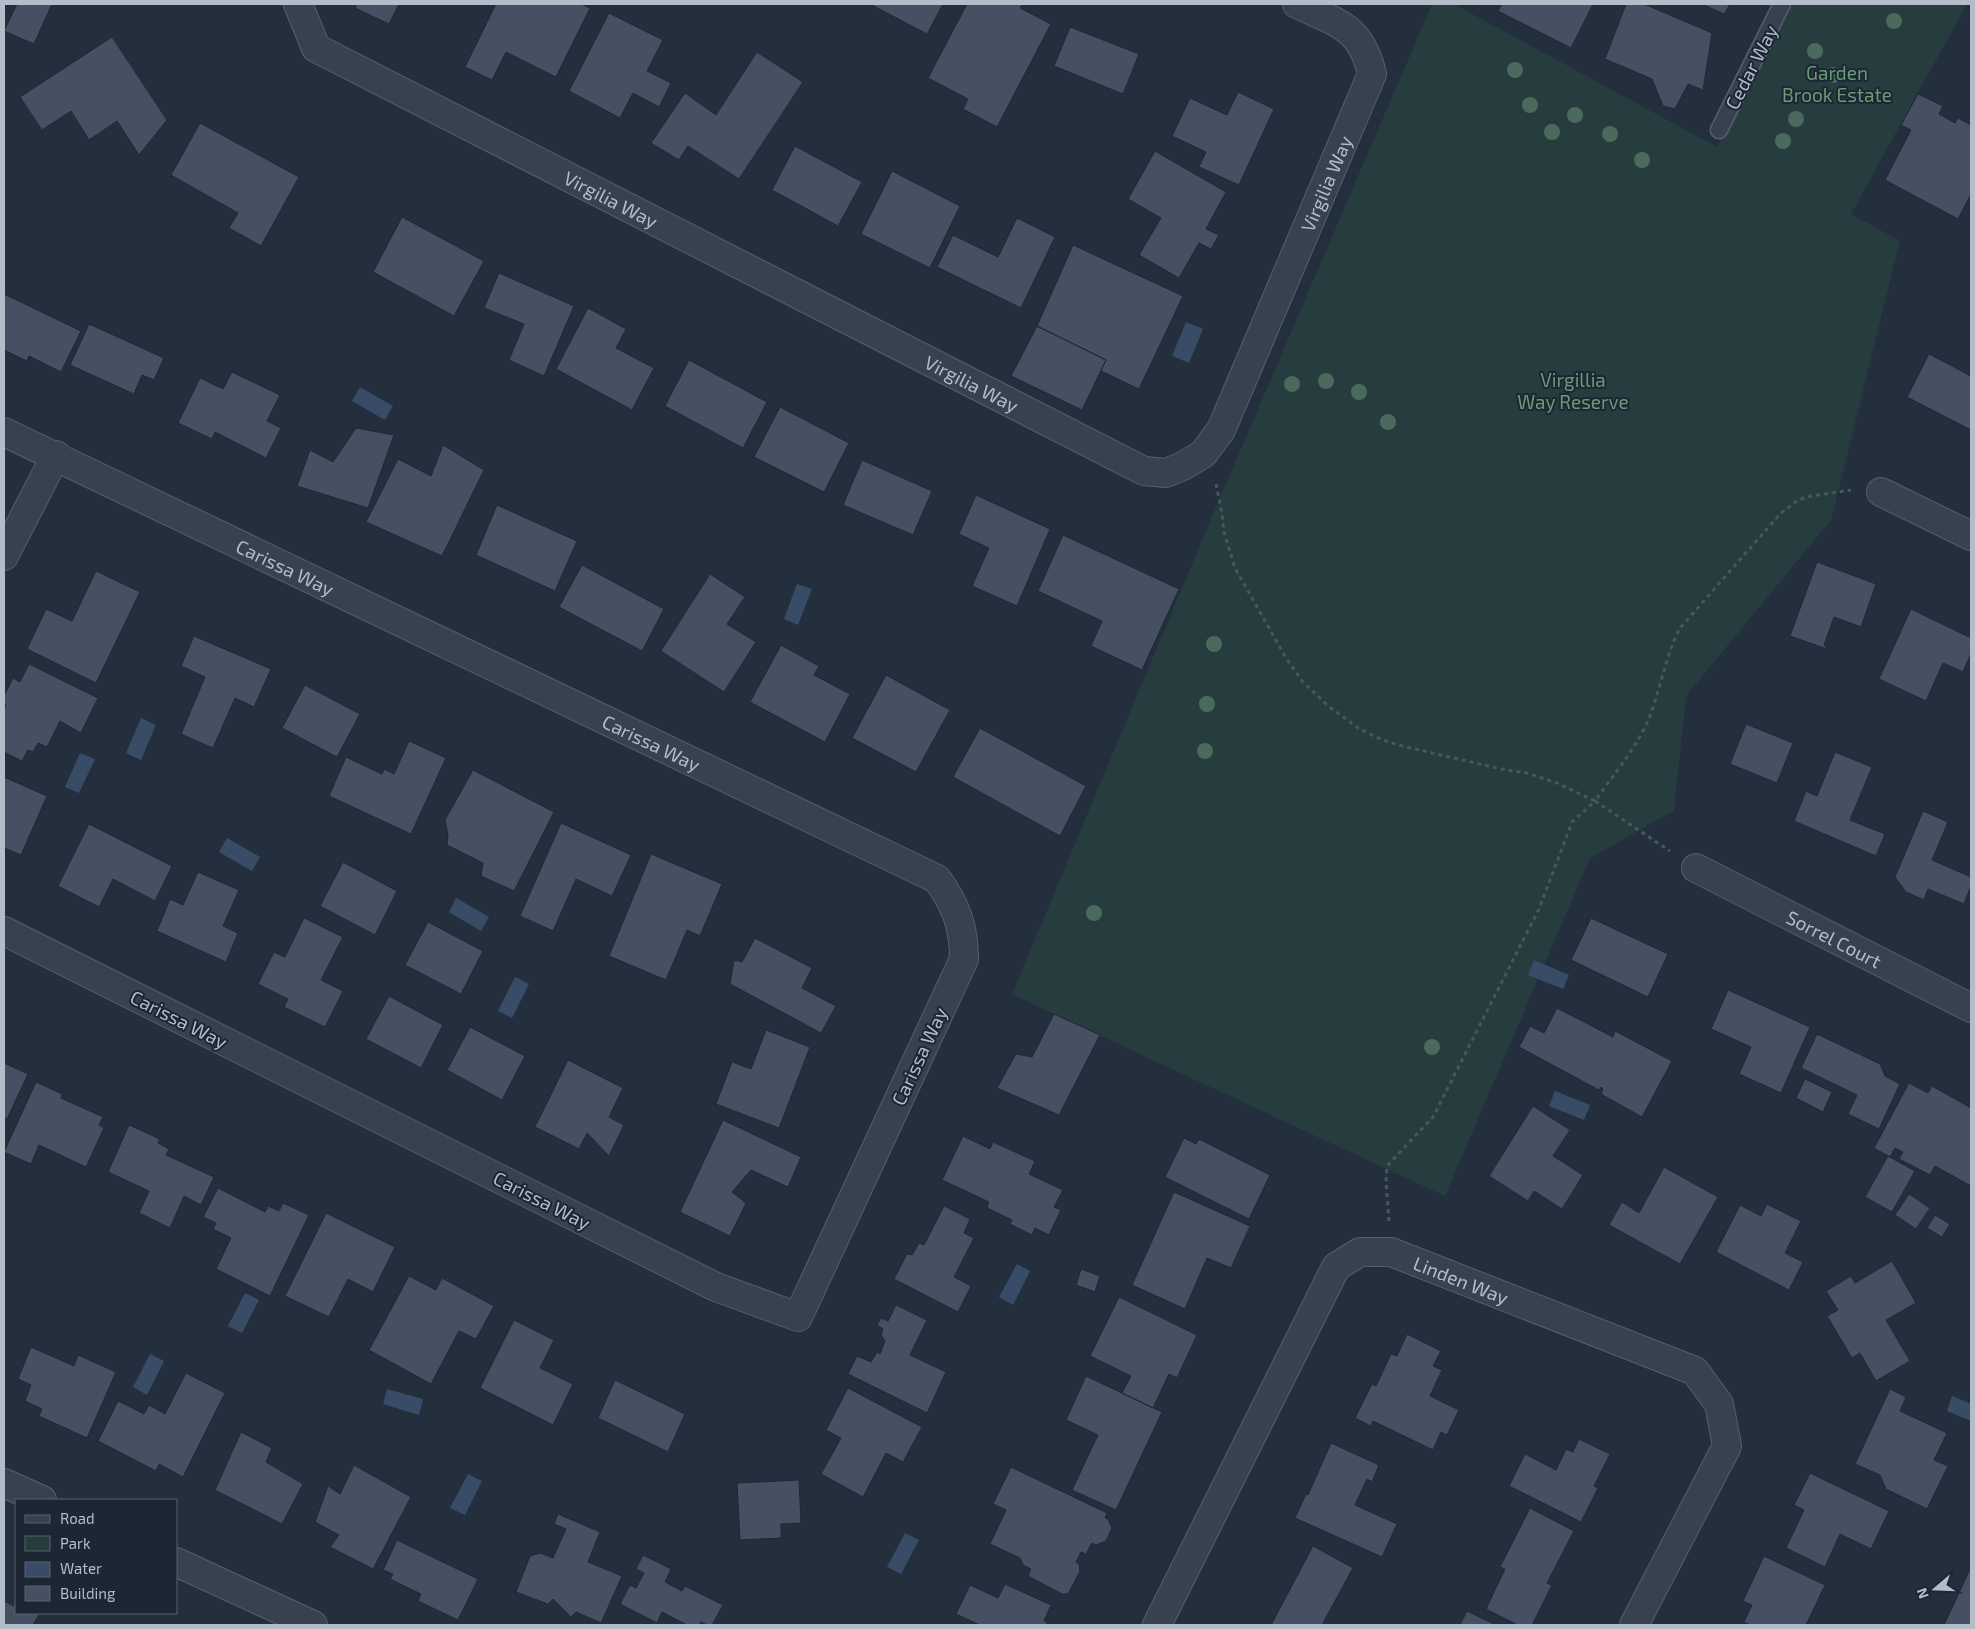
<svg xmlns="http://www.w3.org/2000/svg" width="1975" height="1629" font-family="'Exo 2',sans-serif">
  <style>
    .green { fill: #263c3f }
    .water { fill: #394c67 }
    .building { fill: #455162; stroke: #1f2835 }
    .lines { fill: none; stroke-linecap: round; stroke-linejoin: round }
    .lane-casing { stroke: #565f6c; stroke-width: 19 }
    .street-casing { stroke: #565f6c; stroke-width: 30 }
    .path { stroke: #44595c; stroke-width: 3; stroke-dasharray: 4 4; stroke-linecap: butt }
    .lane { stroke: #38414e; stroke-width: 16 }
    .street { stroke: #38414e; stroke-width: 28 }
    .tree { fill: #4b6a5d }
    .labels { text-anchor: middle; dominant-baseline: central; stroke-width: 4; stroke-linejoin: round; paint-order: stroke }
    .street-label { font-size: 19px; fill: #b4bcc9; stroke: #1d2633 }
    .park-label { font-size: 19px; fill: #6b9a76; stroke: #1d2633 }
  </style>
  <rect width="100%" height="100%" fill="#242f3e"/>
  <path class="green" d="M1432,4H1454L1717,147L1793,4H1967L1851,214L1900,241L1831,520L1686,696L1674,811L1590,858L1445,1196C1301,1129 1156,1062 1012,994L1219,500Z"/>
  <path class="water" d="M1186,322L1203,329L1189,363L1172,356Z
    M360,387L393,406L385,420L352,401Z
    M797,584L812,589L798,625L784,619Z
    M141,718L156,725L141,760L126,753Z
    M80,753L95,759L79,793L65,787Z
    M227,838L260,857L252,871L219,852Z
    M456,898L489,917L481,931L449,912Z
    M1534,960L1569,975L1563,989L1528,975Z
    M515,977L529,984L512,1018L498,1011Z
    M1555,1091L1590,1105L1584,1120L1549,1106Z
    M1017,1264L1030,1271L1013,1305L999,1297Z
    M245,1293L259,1300L242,1333L228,1326Z
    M150,1354L164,1361L147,1395L133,1387Z
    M387,1389L423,1399L419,1415L383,1404Z
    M1952,1396L1971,1404V1421L1947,1411Z
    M468,1474L482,1481L465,1515L450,1508Z
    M905,1533L919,1540L901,1574L887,1567Z"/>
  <path class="building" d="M17,4H52L34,44L4,31Z
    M357,4H399L389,24L355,8Z
    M496,4H581L590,8L556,77L506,52L492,80L465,67Z
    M870,4H943L927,34Z
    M967,4H1023L1020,8L1051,24L997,127L963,109L968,99L928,78Z
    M1502,4H1593L1571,48L1498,11Z
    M1626,4H1644L1712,33L1703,90L1688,84L1675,109L1663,106L1652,79L1605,59Z
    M1702,4H1730L1724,14Z
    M609,13L663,40L647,71L671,83L659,107L633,93L620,118L569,91Z
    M1070,27L1139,54L1123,94L1054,66Z
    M112,37L167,120L139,155L117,121L89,140L71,111L42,130L20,97Z
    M757,52L803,82L739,179L688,146L679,160L651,143L685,93L716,115Z
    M1238,92L1274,109L1239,185L1199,167L1206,152L1172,136L1190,98L1227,115Z
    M1918,94L1943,106L1939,114L1955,123L1958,118L1971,125V194L1958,219L1885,180L1911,130L1901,125Z
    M200,123L299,177L261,246L229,228L238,213L171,175Z
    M795,146L862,182L838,226L772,190Z
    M1155,151L1226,192L1206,229L1219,235L1211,249L1199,243L1179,278L1139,255L1161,218L1128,199Z
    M892,171L960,206L930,268L861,234Z
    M402,217L484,261L454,316L373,272Z
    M1017,218L1055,237L1021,308L937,267L953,235L998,257Z
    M1073,245L1183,296L1139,389L1101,371L1106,360L1037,326Z
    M499,273L574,306L544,376L509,360L524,324L484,308Z
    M4,294L81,331L61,372L29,356L27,361L4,350Z
    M588,308L626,329L616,348L654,368L632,410L556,369Z
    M89,324L164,358L154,380L142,375L134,394L70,365Z
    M1037,326L1106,360L1082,410L1011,376Z
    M1929,354L1971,376V430L1907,397Z
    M689,360L767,402L743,448L665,406Z
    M232,372L280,395L267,421L281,428L266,458L215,432L212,439L178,423L200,378L223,389Z
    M780,407L849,443L824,492L754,457Z
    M356,428L394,435L368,508L297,486L310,450L333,462Z
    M443,445L484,470L442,556L366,522L398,459L431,476Z
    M862,460L932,491L913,535L843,505Z
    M976,495L1050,529L1017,606L972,586L989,548L959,534Z
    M497,505L577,541L555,591L476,555Z
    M1063,535L1179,589L1142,670L1091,646L1102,621L1038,591Z
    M1817,562L1876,584L1861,627L1834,617L1824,645L1830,650L1790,636Z
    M582,565L664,609L642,651L559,607Z
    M96,571L140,592L96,683L27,649L46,609L72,621Z
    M710,574L745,597L727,624L756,642L724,692L661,651Z
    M1911,609L1971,638V653L1963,672L1943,663L1926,701L1879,679Z
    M194,636L271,669L254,707L235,698L213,748L181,734L205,677L181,666Z
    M781,645L819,666L814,675L850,694L825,742L750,702Z
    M29,664L98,698L81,733L60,721L47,747L38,743L33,752L28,750L22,761L4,752V709L6,705L4,704V696L13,678L20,682Z
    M886,675L950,710L916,772L852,738Z
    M305,685L360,714L337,757L282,728Z
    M1746,724L1793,743L1777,783L1730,764Z
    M980,728L1086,786L1060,836L953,777Z
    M409,741L446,758L411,834L329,796L346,757L382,774L384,769L394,774Z
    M1835,752L1872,767L1850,820L1885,834L1876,856L1794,821L1806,791L1817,796Z
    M473,770L554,812L514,891L481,876L483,863L447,845L448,835L445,820Z
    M4,777L47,796L21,855L4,848Z
    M1923,811L1948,822L1932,860L1971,877V886L1964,904L1928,889L1924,900L1906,892L1895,877Z
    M561,823L631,855L612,896L576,879L553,931L520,916Z
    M89,824L172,866L155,901L113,879L99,907L58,886Z
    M651,854L722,884L700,936L687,930L666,980L609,956Z
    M343,862L397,891L375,935L320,906Z
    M198,872L239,890L223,926L238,933L226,962L157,931L170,899L183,905Z
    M304,918L343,937L321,980L343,991L325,1027L284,1007L288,999L258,984L274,952L285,957Z
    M1591,918L1668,954L1648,997L1571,960Z
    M428,922L483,951L461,994L405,965Z
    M755,938L812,968L802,988L836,1006L821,1033L730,984L734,960L742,962Z
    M1728,990L1810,1027L1781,1093L1739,1074L1751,1047L1711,1029Z
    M389,996L443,1025L421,1068L366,1039Z
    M1557,1008L1613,1037L1615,1031L1672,1061L1642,1117L1601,1094L1603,1089L1601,1087L1599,1090L1519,1047L1530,1026L1544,1033Z
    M1054,1014L1100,1035L1059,1115L997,1088L1016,1054L1032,1057Z
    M470,1027L525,1056L502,1100L447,1070Z
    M766,1030L810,1047L779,1128L716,1104L732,1062L751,1069Z
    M1817,1034L1880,1064L1885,1076L1900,1084L1879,1129L1848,1114L1857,1095L1801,1068Z
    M568,1060L623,1088L609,1117L624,1125L609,1156L587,1133L579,1149L535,1127Z
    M4,1063L28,1074L7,1119L4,1118Z
    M1805,1079L1832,1092L1823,1112L1796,1098Z
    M36,1082L62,1094L61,1098L103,1117L99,1125L104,1128L86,1167L39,1145L31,1164L4,1152Z
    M1909,1083L1928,1093L1932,1086L1971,1108V1186L1935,1166L1930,1175L1899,1159L1903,1152L1895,1148L1890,1157L1874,1148Z
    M1533,1106L1570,1130L1553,1156L1583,1175L1562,1209L1534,1191L1528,1201L1489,1176Z
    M723,1120L801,1157L788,1187L751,1170L732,1192L746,1203L730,1236L680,1212Z
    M129,1125L160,1139L158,1143L169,1149L166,1155L214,1177L201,1205L184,1196L170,1228L139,1213L149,1191L108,1172Z
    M963,1136L990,1149L993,1142L1035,1161L1029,1174L1063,1190L1054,1207L1061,1210L1049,1235L1035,1228L1032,1235L1010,1224L1012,1220L987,1208L989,1202L942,1180Z
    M1184,1138L1196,1144L1199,1139L1270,1175L1249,1219L1165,1177Z
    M1888,1156L1915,1171L1892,1212L1865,1197Z
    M1664,1167L1718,1197L1680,1264L1609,1225L1622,1202L1639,1213Z
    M218,1188L265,1212L268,1206L279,1211L283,1203L309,1215L270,1296L216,1269L231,1238L213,1229L216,1223L203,1217Z
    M1174,1192L1250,1226L1231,1268L1207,1258L1185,1309L1132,1285Z
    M1909,1194L1930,1208L1916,1229L1895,1215Z
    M1767,1204L1801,1221L1785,1253L1803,1262L1789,1290L1716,1252L1740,1205L1761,1216Z
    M944,1206L970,1219L964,1233L974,1238L954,1277L971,1286L958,1312L894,1279L907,1254L912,1255L919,1243L924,1245Z
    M326,1213L395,1247L373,1292L348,1279L329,1317L285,1296Z
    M1935,1215L1950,1224L1942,1237L1927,1228Z
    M1892,1261L1916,1303L1886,1320L1910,1361L1876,1381L1860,1353L1852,1358L1827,1316L1838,1310L1826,1291L1851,1276L1855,1283Z
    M1081,1269L1100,1276L1095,1292L1076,1285Z
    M409,1276L436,1290L442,1278L494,1306L476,1339L459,1331L431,1384L369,1350Z
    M1119,1297L1197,1335L1177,1378L1169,1374L1153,1408L1122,1393L1131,1376L1090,1356Z
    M896,1305L927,1320L910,1355L946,1372L927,1413L848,1374L857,1356L871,1362L877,1352L880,1354L885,1341L881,1335L883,1329L877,1325L881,1318L888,1321Z
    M514,1320L554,1340L540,1368L573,1384L553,1425L480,1388Z
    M1407,1334L1441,1351L1433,1366L1442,1370L1430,1396L1459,1410L1447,1435L1441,1432L1433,1450L1373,1421L1371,1426L1355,1418L1372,1384L1376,1386L1391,1354L1397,1356Z
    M31,1347L74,1366L78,1355L116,1372L87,1438L39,1416L42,1409L25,1401L31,1385L18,1379Z
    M186,1373L225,1393L183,1477L159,1464L156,1471L98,1441L118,1401L144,1414L149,1405L165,1414Z
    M1086,1376L1162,1412L1116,1510L1072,1490L1098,1435L1066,1420Z
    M615,1380L685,1414L668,1452L598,1418Z
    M848,1388L922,1427L903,1462L886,1453L863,1497L821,1474L841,1438L826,1430Z
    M1890,1389L1906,1397L1900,1411L1947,1433L1934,1460L1948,1466L1927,1509L1886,1489L1880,1475L1855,1464Z
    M241,1432L272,1448L266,1462L303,1484L282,1524L215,1490Z
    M1579,1439L1610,1454L1594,1486L1598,1488L1581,1522L1509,1486L1525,1454L1556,1470L1566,1449L1573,1452Z
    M1331,1443L1379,1465L1372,1482L1367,1479L1355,1505L1397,1524L1382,1557L1295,1518L1306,1494L1308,1495Z
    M354,1465L411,1497L373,1569L330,1547L339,1535L315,1522L328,1486L340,1494Z
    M1011,1467L1107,1513L1105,1518L1108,1519L1112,1528L1106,1541L1096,1545L1092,1543L1086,1554L1081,1552L1076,1562L1079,1564L1080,1571L1068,1594H1062L1028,1576L1031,1569L1023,1565L1020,1558L990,1544L1006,1510L993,1504Z
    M1810,1473L1889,1511L1871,1549L1840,1534L1825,1567L1786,1548L1804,1510L1794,1505Z
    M799,1480L801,1523L781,1524V1538L740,1540L737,1483Z
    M1530,1508L1574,1531L1547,1583L1552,1585L1532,1625H1518L1486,1609L1505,1569L1500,1567Z
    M558,1514L600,1532L588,1562L622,1576L601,1623L576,1612L571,1617L553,1599L548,1604L516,1592L530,1556L540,1553L553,1558L566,1529L554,1524Z
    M397,1540L478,1579L458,1620L418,1601L421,1594L390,1579L393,1574L383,1570Z
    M1313,1546L1353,1568L1323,1623L1327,1625H1271Z
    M643,1555L671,1569L665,1582L682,1591L685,1586L723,1605L712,1625H707L701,1622L699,1625H687L662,1612L657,1623L620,1604L630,1585L636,1588L644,1573L636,1569Z
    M1764,1556L1825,1585L1806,1625H1750L1744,1622L1752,1605L1743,1601Z
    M1971,1567V1625H1944Z
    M1005,1584L1051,1605L1044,1621L1047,1622L1046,1625H980L956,1614L970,1585L998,1598Z
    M4,1601L14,1606L16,1601V1613H40L33,1625H4Z
    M1467,1611L1496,1625H1460Z"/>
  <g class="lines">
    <g class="lane-casing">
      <path id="lane" d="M1719,130L1782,4"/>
    </g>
    <g class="street-casing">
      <g id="street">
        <path id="s1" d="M298,4L316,48L1144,471L1166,473L1183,466L1203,454L1221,430L1372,74C1361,26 1337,23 1297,4"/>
        <path id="s2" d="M4,432L937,879C956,905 964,927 964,959L798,1317L716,1287L4,931"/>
        <path d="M1881,492L1971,536"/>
        <path d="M4,556L56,455"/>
        <path id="s3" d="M1696,868L1971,1008"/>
        <path d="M4,1483L42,1500"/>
        <path d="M176,1562L313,1625"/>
        <path id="s4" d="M1157,1625L1336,1267L1360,1252H1391L1695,1371L1719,1404L1727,1446L1634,1625"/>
      </g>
    </g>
    <path class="path" d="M1216,484L1222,513L1224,532L1235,568L1286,658L1303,682L1327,705L1358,728L1378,738L1398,745L1501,769L1527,773L1557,783L1595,801C1614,774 1638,746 1650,716C1661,686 1666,655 1680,628L1781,513L1798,500L1811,496L1851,490
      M1389,1221L1386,1182L1387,1166L1433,1117L1539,909L1572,822L1595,801L1670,851"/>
    <use href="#lane" class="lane"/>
    <use href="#street" class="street"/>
  </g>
  <g class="tree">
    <circle cx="1894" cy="21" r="8"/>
    <circle cx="1815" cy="51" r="8"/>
    <circle cx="1515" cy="70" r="8"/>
    <circle cx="1833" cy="75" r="8"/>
    <circle cx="1530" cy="105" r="8"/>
    <circle cx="1575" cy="115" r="8"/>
    <circle cx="1796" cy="119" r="8"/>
    <circle cx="1552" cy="132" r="8"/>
    <circle cx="1610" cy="134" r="8"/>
    <circle cx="1783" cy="141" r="8"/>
    <circle cx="1642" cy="160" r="8"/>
    <circle cx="1326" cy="381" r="8"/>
    <circle cx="1292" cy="384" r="8"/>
    <circle cx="1359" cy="392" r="8"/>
    <circle cx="1388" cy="422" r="8"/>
    <circle cx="1214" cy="644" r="8"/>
    <circle cx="1207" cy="704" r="8"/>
    <circle cx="1205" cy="751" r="8"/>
    <circle cx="1094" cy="913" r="8"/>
    <circle cx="1432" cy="1047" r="8"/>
  </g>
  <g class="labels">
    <g class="street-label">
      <text transform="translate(1751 67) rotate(-63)">Cedar Way</text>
      <text stroke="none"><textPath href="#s1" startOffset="1339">Virgilia Way</textPath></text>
      <text stroke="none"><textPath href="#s1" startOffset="379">Virgilia Way</textPath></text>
      <text stroke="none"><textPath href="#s1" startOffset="784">Virgilia Way</textPath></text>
      <text stroke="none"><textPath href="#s2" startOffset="312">Carissa Way</textPath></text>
      <text stroke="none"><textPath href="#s2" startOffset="718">Carissa Way</textPath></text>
      <text stroke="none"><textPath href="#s3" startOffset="155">Sorrel Court</textPath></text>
      <text transform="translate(179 1019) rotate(27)">Carissa Way</text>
      <text transform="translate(919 1056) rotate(-65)">Carissa Way</text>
      <text transform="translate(542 1200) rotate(27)">Carissa Way</text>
      <text stroke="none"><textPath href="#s4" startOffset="535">Linden Way</textPath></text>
    </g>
    <g class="park-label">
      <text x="1837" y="72">Garden<tspan x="1837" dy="22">Brook Estate</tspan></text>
      <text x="1573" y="379">Virgillia<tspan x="1573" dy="22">Way Reserve</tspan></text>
    </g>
  </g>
  <rect width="1975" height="1629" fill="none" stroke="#b4bcc9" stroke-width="10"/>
  <rect x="15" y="1499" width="162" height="115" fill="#1d2633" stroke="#59626f"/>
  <rect x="25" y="1515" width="25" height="8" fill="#38414e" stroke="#59626f"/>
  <text x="60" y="1524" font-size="15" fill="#b4bcc9">Road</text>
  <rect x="25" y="1536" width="25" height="15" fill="#263c3f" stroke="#59626f"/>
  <text x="60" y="1549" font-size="15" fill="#b4bcc9">Park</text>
  <rect x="25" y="1562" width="25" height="15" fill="#394c67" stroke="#59626f"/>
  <text x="60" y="1574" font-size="15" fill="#b4bcc9">Water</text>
  <rect x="25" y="1586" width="25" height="15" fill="#455162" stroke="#59626f"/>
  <text x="60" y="1599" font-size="15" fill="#b4bcc9">Building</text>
  <g transform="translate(1935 1589) rotate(251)" stroke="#1d2633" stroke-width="4" paint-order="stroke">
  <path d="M0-4L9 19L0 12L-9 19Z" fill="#b4bcc9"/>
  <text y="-8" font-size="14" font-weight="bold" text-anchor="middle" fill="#b4bcc9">N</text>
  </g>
</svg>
